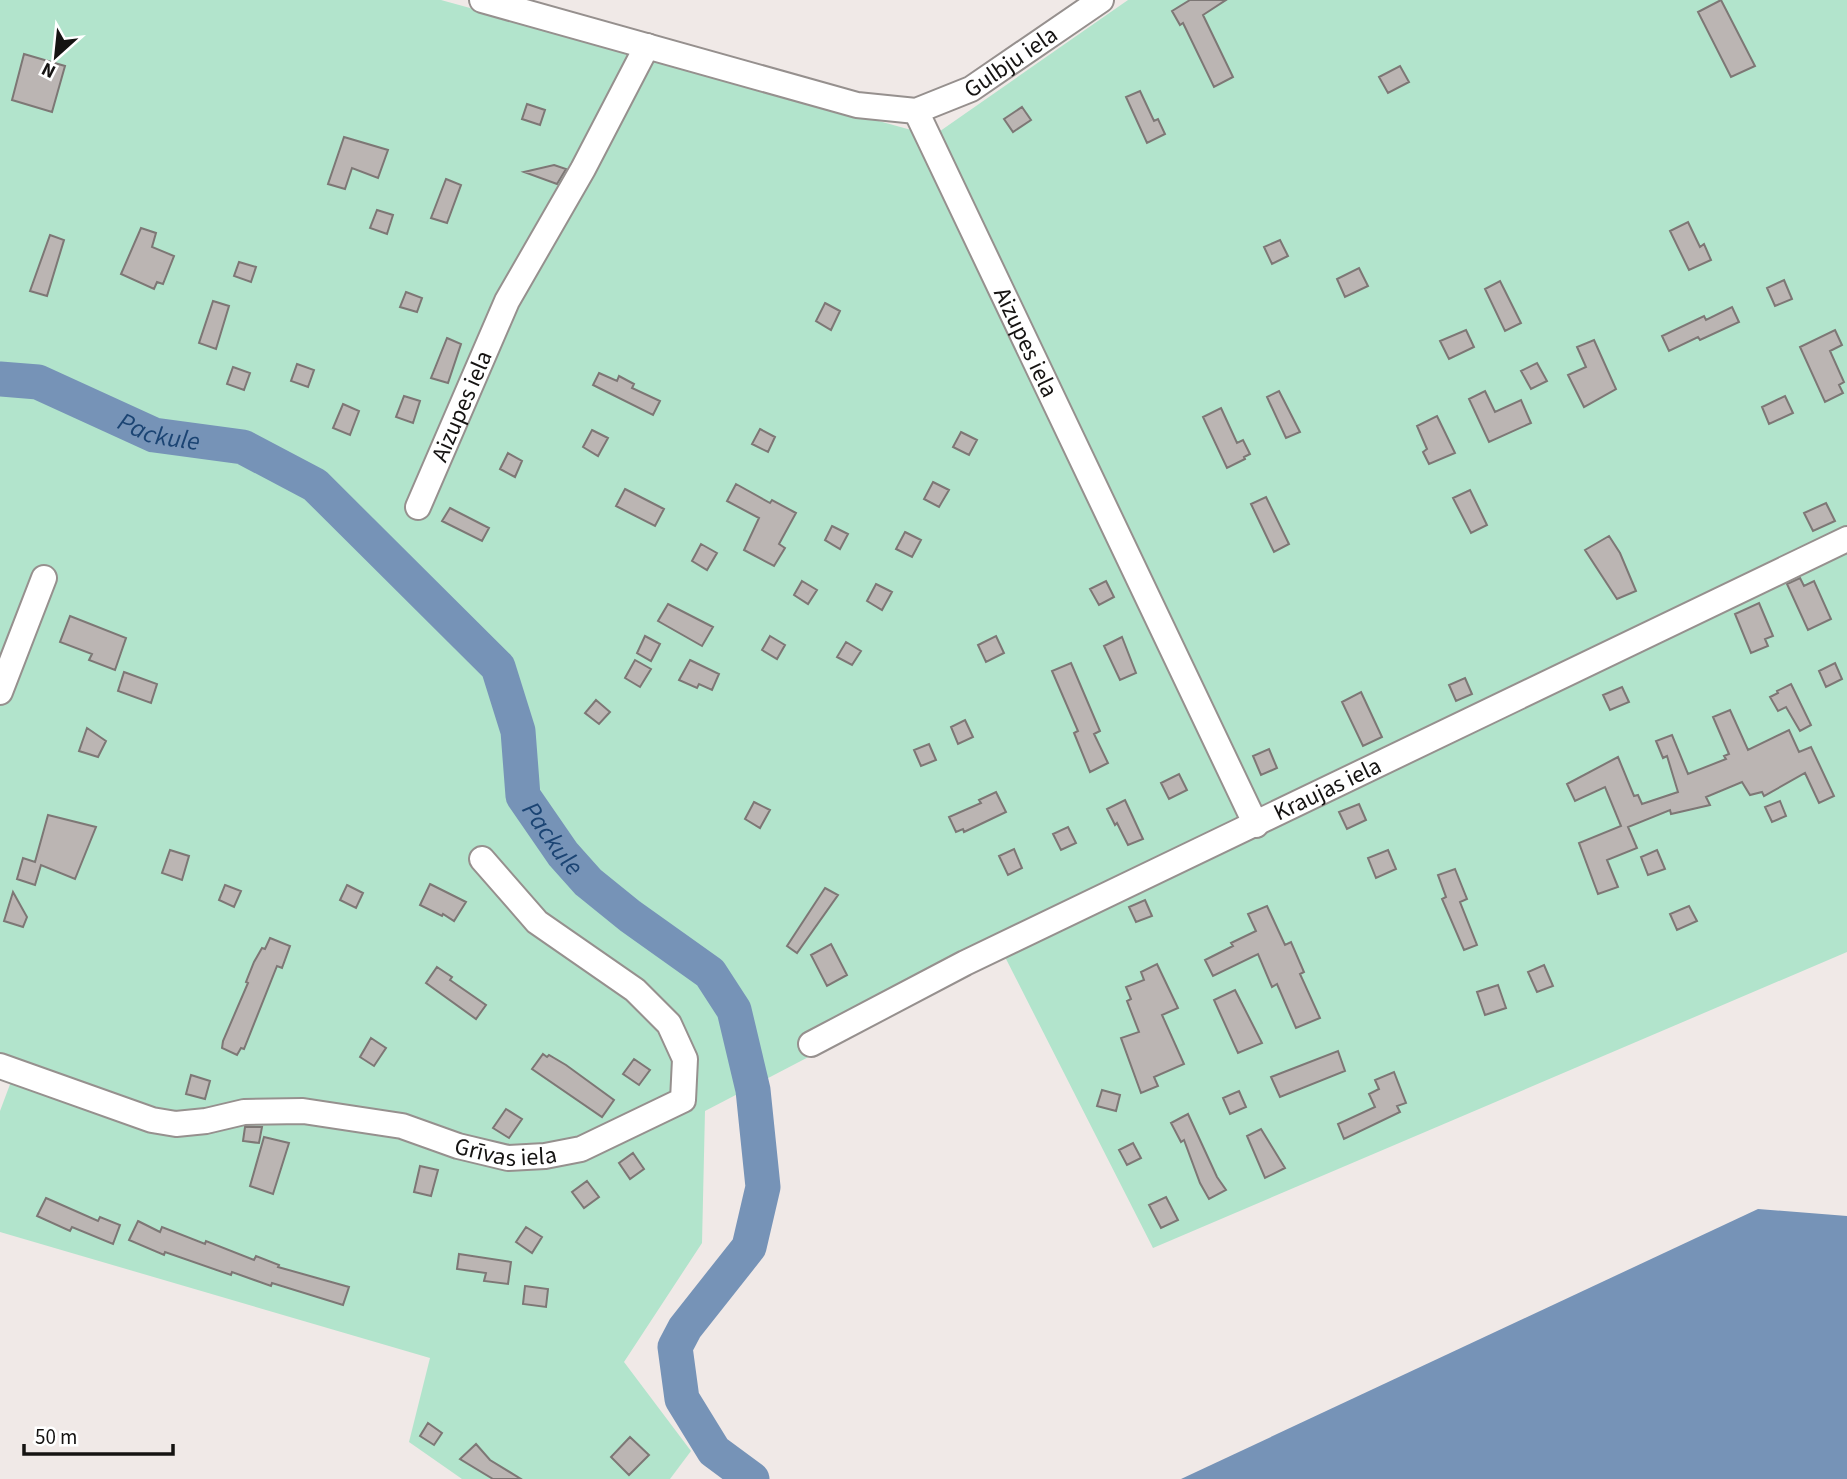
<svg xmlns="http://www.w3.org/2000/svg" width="1847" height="1479" font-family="'Source Sans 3',sans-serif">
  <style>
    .green { fill: #b2e4cc }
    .water { fill: #7693b7 }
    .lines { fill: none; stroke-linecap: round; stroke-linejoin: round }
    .river { stroke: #7693b7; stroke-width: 35 }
    .building { fill: #bbb5b3; stroke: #7d7775; stroke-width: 2 }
    .minor-casing { stroke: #96908e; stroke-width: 28 }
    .minor { stroke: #fff; stroke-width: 24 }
    .labels { text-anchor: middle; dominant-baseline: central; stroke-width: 5; stroke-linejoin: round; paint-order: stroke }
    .street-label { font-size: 24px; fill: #151312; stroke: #fff }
    .water-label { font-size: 26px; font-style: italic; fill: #1b4473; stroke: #fff }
  </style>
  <rect width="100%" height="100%" fill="#f0e9e7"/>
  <path class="green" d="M0,0H441L933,136L1128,0H1847V952L1153,1248L1004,955L705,1111L702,1243L624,1362L691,1451L670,1479H462L409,1442L430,1358L0,1232V1111L18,1063L0,1057Z"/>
  <path class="water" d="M1758,1209L1847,1216V1479H1181Z"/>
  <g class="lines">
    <path class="river" id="s1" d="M0,379L38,382L154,435L243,447L315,485L498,667L518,731L523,796L563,854L588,882L630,916L710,973L734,1010L753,1090L763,1187L749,1247L685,1328L675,1347L682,1399L714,1451L752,1479"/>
  </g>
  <path class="building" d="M1190,0H1226L1203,15L1233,77L1214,87L1183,23L1180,25L1172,11Z
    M1721,0L1755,66L1731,77L1698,12Z
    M24,54L65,66L52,112L12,100Z
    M1400,66L1409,82L1388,93L1379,77Z
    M1140,91L1154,121L1158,119L1165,134L1147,143L1126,97Z
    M527,104L545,110L540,125L522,119Z
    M1022,107L1031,120L1013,132L1004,119Z
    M344,137L388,150L378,178L352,168L345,189L328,184Z
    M554,165L566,169L557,184L524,172Z
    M446,179L461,185L447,223L431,218Z
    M377,210L393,215L387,234L370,228Z
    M1688,222L1700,247L1704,244L1711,260L1689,270L1670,231Z
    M141,228L156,233L152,247L174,256L163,284L157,282L154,289L121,274Z
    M50,235L64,240L47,296L30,291Z
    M1280,240L1288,256L1272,264L1264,247Z
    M239,262L256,267L251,282L234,276Z
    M1359,268L1368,286L1345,297L1337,279Z
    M1784,280L1792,299L1775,306L1767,288Z
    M1500,281L1521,323L1505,331L1485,289Z
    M406,292L422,298L417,312L400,307Z
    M213,301L229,306L216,349L199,343Z
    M825,303L840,311L831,330L816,321Z
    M1732,307L1739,322L1700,340L1698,337L1669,351L1662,336L1704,316L1706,320Z
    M1466,330L1474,347L1449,359L1440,341Z
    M1835,330L1842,345L1830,351L1844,382L1839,385L1843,393L1825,402L1800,347Z
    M447,338L461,344L448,383L431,378Z
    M1594,340L1616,389L1584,407L1568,375L1586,367L1577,347Z
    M1537,363L1547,381L1531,389L1521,371Z
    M297,364L314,370L308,387L291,381Z
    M233,367L250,373L244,390L227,384Z
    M599,373L617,381L619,376L634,384L632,388L660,401L653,415L593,385Z
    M1279,391L1300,432L1286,438L1267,397Z
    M1485,391L1495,412L1521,400L1531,423L1489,442L1469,399Z
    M404,396L420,401L413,423L396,417Z
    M1785,396L1793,413L1769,424L1762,407Z
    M343,404L359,411L350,435L333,428Z
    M1221,408L1237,443L1243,440L1250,454L1244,457L1245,459L1227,468L1203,417Z
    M1437,416L1455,453L1429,464L1423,452L1427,449L1417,426Z
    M760,429L775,437L768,452L752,444Z
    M592,430L608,438L598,456L583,447Z
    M961,432L977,440L969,455L953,447Z
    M508,453L522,461L515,477L500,469Z
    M933,482L949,490L939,507L924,499Z
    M736,484L770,503L772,500L796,513L779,544L785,548L774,566L744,550L759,518L727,501Z
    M625,489L664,509L655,526L616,506Z
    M1470,490L1487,525L1471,533L1453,498Z
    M1266,497L1289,544L1274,552L1251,504Z
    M1826,503L1835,521L1813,531L1804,513Z
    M450,508L489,528L482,541L442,521Z
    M832,526L848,534L840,549L825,540Z
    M905,532L921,540L912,557L896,549Z
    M1609,536L1620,553L1636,591L1617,599L1585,550Z
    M701,544L717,553L707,570L692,561Z
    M1800,578L1804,586L1814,581L1831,619L1808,630L1787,584Z
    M802,581L817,590L808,604L794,595Z
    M1106,581L1114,597L1099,605L1090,589Z
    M876,584L892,592L882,610L867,601Z
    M1759,603L1773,636L1765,639L1768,646L1751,653L1735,614Z
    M668,604L713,627L702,646L658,621Z
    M70,616L126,638L115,670L89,660L92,654L60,642Z
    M645,636L660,644L651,661L637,653Z
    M770,636L785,645L777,659L762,650Z
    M996,636L1004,653L986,662L978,645Z
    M1122,637L1136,673L1120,680L1104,646Z
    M846,642L861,651L852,665L837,657Z
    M635,660L651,669L640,687L625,678Z
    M690,660L719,674L712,690L699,684L697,688L679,680Z
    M1071,663L1100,731L1094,734L1108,763L1090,772L1074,733L1078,731L1052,671Z
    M1835,663L1842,679L1826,687L1819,671Z
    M124,672L157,684L151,703L118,691Z
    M1465,678L1472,694L1456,701L1449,685Z
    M1791,684L1811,725L1800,731L1786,707L1778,711L1770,697L1778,693L1777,691Z
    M1622,687L1629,702L1610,710L1603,695Z
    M1361,692L1382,737L1363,746L1342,702Z
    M596,700L610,712L599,724L585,713Z
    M1730,710L1748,750L1789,730L1799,752L1811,747L1834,796L1819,803L1805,773L1764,796L1762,792L1750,795L1742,782L1706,797L1710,805L1671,814L1670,810L1628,827L1637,848L1607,860L1618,887L1598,894L1579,843L1621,826L1605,787L1575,801L1567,784L1618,757L1634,796L1638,795L1642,804L1678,792L1667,756L1663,758L1656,741L1672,735L1688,774L1726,759L1724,756L1729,754L1713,717Z
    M965,720L973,737L958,744L951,727Z
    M87,728L106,741L98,757L79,751Z
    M929,744L936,760L921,766L914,750Z
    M1269,749L1277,768L1261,775L1253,756Z
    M1179,774L1187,790L1169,799L1161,783Z
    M996,792L1006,812L964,832L963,829L956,832L949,817L981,803L979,800Z
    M1125,800L1143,839L1128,845L1117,823L1115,825L1107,809Z
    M1780,801L1786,816L1772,822L1765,807Z
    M754,802L770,810L760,828L745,819Z
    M1359,804L1366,820L1347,829L1339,812Z
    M48,815L96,827L75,879L41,865L35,885L17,879L23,858L35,862Z
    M1068,827L1076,843L1061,850L1053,834Z
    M1014,849L1022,868L1008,875L999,856Z
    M170,850L189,856L182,880L162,873Z
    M1388,850L1396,869L1376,878L1368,858Z
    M1657,850L1665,869L1648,875L1641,857Z
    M1455,869L1467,899L1460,902L1477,945L1464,950L1442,899L1446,897L1438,875Z
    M430,884L466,902L454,921L443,914L442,916L420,905Z
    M225,885L241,891L234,907L219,900Z
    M347,885L363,893L356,908L340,900Z
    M825,888L838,895L797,953L787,946Z
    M13,892L27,917L23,927L4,921Z
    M1145,900L1152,916L1136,922L1129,907Z
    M1267,906L1285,945L1291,942L1304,972L1300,974L1320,1018L1296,1028L1277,984L1272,987L1258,954L1213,976L1205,960L1233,946L1231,943L1256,931L1248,914Z
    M1689,906L1697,921L1677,930L1670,914Z
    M270,938L290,946L282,968L277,966L244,1049L241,1048L237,1055L222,1048L223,1041L248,983L246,982L254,962L262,948L265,949Z
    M831,944L847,975L827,986L811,955Z
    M1157,964L1178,1008L1162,1015L1184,1064L1154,1077L1158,1086L1141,1093L1121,1038L1139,1032L1127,1001L1131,999L1126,987L1144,980L1141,972Z
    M1544,965L1553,986L1537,992L1528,972Z
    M437,967L452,977L450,980L486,1005L476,1019L426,983Z
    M1498,985L1506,1008L1485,1015L1477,992Z
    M1235,990L1262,1043L1238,1053L1214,1000Z
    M371,1038L386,1048L374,1066L360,1057Z
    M1338,1051L1345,1071L1280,1097L1271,1077Z
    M543,1054L547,1057L549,1055L566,1065L614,1100L602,1117L532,1069Z
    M634,1059L650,1070L639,1085L623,1074Z
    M1394,1072L1406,1103L1397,1106L1400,1112L1344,1139L1338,1124L1375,1107L1369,1094L1379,1089L1375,1080Z
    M191,1075L210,1081L205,1099L186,1094Z
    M1102,1090L1120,1095L1116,1111L1097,1106Z
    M1239,1091L1246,1107L1230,1114L1223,1098Z
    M506,1109L522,1119L509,1138L493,1128Z
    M1188,1114L1217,1177L1226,1190L1209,1199L1200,1183L1184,1140L1181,1142L1171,1123Z
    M245,1127H262L259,1143L243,1141Z
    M1261,1129L1285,1168L1265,1178L1247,1136Z
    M264,1137L289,1143L273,1194L250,1186Z
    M1133,1143L1141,1158L1127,1165L1119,1150Z
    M633,1153L644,1169L630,1179L619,1163Z
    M420,1166L438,1170L431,1196L414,1192Z
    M587,1181L599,1197L584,1208L572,1192Z
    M1166,1197L1178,1220L1161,1228L1149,1205Z
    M46,1198L98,1221L100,1217L120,1225L113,1244L72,1227L70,1231L37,1216Z
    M138,1221L160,1232L162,1227L205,1244L206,1241L254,1260L256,1256L279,1265L278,1267L349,1287L343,1305L272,1283L271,1286L232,1272L231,1275L165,1252L164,1255L129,1240Z
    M526,1227L542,1237L532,1253L516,1242Z
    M459,1254L511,1262L508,1284L484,1281L486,1273L457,1269Z
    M525,1286L548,1289L546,1307L523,1304Z
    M428,1423L442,1433L434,1445L420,1436Z
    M630,1437L649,1455L629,1475L611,1457Z
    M476,1444L490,1460L521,1479H493L460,1459Z"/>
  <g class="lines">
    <g class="minor-casing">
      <g id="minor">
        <path id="s2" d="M482,0L857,105L916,111L971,89L1101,0"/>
        <path id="s3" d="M916,111L1256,825"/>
        <path id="s4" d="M418,507L507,301L583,169L647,46"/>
        <path d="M0,692L44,578"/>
        <path id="s5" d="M811,1044L965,963L1847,539"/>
        <path id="s6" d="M0,1066L152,1120L176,1124L206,1121L244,1112L303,1111L402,1126L458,1146L508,1158L545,1156L581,1149L683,1100L685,1059L669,1024L635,990L537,922L482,859"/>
      </g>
    </g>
    <use href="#minor" class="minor"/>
  </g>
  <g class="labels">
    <g class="street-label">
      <text stroke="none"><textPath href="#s2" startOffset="556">Gulbju iela</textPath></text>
      <text stroke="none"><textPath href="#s3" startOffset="256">Aizupes iela</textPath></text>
      <text stroke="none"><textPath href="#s4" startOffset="110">Aizupes iela</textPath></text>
      <text stroke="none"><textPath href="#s5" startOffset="576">Kraujas iela</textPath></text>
      <text stroke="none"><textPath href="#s6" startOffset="522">Grīvas iela</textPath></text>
    </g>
    <g class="water-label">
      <text stroke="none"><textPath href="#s1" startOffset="170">Packule</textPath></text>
      <text stroke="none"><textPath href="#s1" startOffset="779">Packule</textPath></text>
    </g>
  </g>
  <g transform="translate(56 56) rotate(207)" stroke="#ffffff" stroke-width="5" paint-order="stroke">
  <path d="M0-5L12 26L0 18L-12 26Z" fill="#151312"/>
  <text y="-10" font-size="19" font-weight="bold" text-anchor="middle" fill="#151312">N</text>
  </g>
  <path d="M24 1444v10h149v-10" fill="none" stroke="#151312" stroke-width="3.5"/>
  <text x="35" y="1444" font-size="21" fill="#151312" stroke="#ffffff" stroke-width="5" paint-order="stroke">50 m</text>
</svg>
